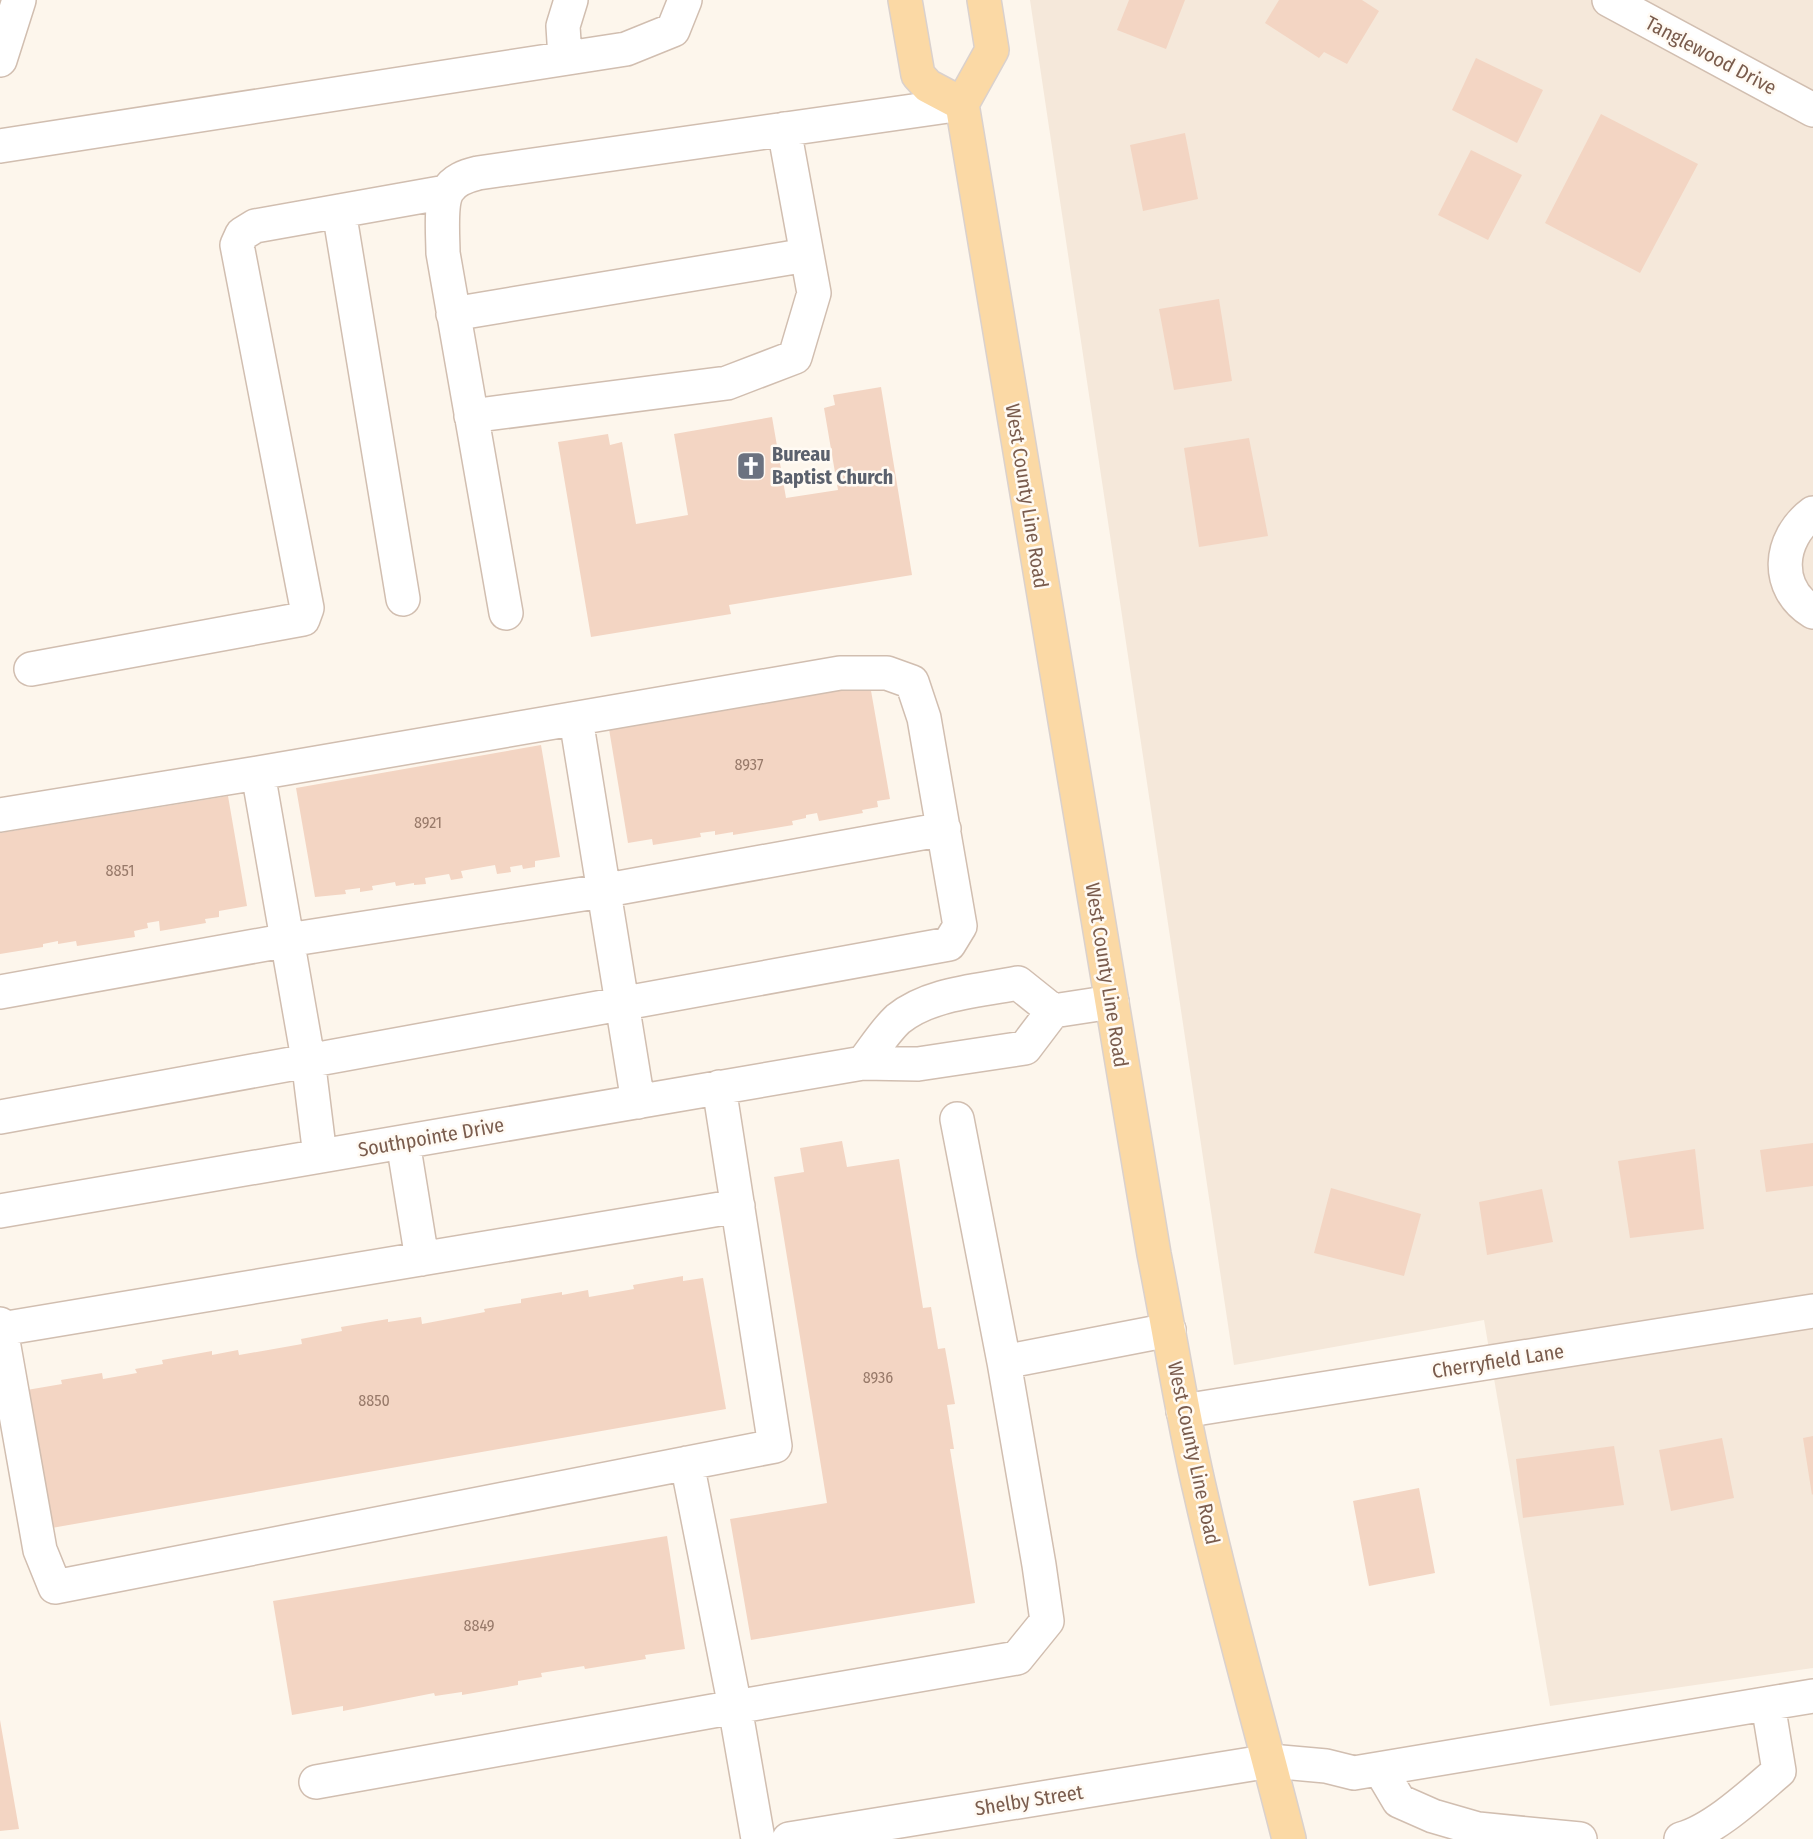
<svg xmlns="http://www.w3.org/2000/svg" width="1813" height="1839" font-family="'Fira Sans Condensed',sans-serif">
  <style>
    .residential { fill: #f5e8da }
    .building { fill: #f3d5c3 }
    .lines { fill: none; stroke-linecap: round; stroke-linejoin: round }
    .minor-casing { stroke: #d1beb0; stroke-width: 36 }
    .major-casing { stroke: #dad1cd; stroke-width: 36 }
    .minor { stroke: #fff; stroke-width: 33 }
    .major { stroke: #fbd9a5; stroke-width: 33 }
    .labels { text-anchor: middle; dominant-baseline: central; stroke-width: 5; stroke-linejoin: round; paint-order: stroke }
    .number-label { font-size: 16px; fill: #987a6a }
    .street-label { font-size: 20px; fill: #7a5c4d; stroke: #fffaf3 }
    .worship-label { font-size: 20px; font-weight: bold; fill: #5b616d; stroke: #fffaf3; text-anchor: start }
  </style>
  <rect width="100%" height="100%" fill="#fdf6ec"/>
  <path class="residential" d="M1030,0H1813V1668L1550,1706L1484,1320L1234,1365Z"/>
  <path class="building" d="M1129,0H1185L1166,49L1117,30Z
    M1279,0H1362L1379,11L1347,64L1324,52L1319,58L1265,23Z
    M1476,58L1543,90L1517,143L1452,110Z
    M1601,114L1698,164L1640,273L1545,223Z
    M1185,133L1198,199L1143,211L1130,145Z
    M1471,150L1522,175L1488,240L1438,215Z
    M1219,299L1232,381L1174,390L1159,309Z
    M881,387L912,575L729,605L731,614L591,637L558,442L608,434L610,445L622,442L636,524L688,515L674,434L772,417L786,498L838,490L824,408L835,405L833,395Z
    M1249,438L1268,536L1199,547L1184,448Z
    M870,685L890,799L877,801L878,807L862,810L863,813L819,821L817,813L806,815V818L792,821L793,825L733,835V832L715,835V831L700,833L701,837L653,845L652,839L628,843L609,729Z
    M541,745L560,857L535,861V867L523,869L522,865L510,867L511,872L497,874L495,865L461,871L463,878L451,880L449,874L425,878L426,884L414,885V883L396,886L395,882L372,886L373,890L360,892V888L345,890L346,894L315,897L296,788Z
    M228,796L247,906L219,911V917L205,919L206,923L160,931L159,921L147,923L148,928L134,931L135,937L77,946L76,941L58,944V941L43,944V947L0,954V833Z
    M842,1141L847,1167L899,1159L923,1308L931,1307L938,1349L945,1348L955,1404L947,1405L954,1449H950L975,1603L751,1640L730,1519L827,1503L774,1177L804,1172L800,1148Z
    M1813,1143V1186L1766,1192L1760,1150Z
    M1695,1149L1704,1229L1630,1238L1618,1161Z
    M1331,1188L1421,1214L1404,1276L1314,1253Z
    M1542,1189L1553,1242L1487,1255L1479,1202Z
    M683,1276V1281L703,1278L726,1409L46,1529L21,1391L62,1384L61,1380L102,1373L103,1379L137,1373L135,1369L163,1364L162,1360L212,1351V1355L238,1350L239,1355L302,1344L301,1339L342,1331L341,1327L388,1319V1322L421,1317L422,1324L485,1312L484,1309L521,1303V1299L562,1292V1295L588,1290L589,1297L634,1289L633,1285Z
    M1813,1436V1494L1812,1495L1803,1438Z
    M1722,1438L1734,1498L1671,1511L1659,1450Z
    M1614,1446L1624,1505L1523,1518L1516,1459Z
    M1419,1488L1435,1573L1369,1586L1353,1501Z
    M667,1536L685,1649L645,1655L646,1659L585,1669L584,1666L541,1673L542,1677L518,1681V1685L462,1695V1692L435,1696L434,1693L343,1711V1706L292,1715L273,1601Z
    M0,1720L19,1829L0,1831Z"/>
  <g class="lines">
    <g class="minor-casing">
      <path id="minor" d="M1609,0L1813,110
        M565,58L563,26L571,0
        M0,60L19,0
        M0,146L626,49L673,30L685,0
        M339,211L403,599
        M453,314L807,255
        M471,416L727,383L795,357L814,293L784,129
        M1813,513C1778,539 1774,588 1813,612
        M506,613L443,253C443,238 440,205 447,192C453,180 466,176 478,173L962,104
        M31,669L303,619L307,608L237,245L242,234L255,226L446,192
        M576,719L638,1102
        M258,773L308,1059L320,1156
        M0,815L258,773L840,673H887L912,682L924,718L960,926L949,944L0,1117
        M0,992L294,939L596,892L944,829
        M863,1063C874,1049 885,1031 898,1019C930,993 979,991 1018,983L1053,1011
        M957,1119L1004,1362
        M403,1142L422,1259
        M0,1211L863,1063L918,1064L1025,1048L1053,1011L1112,1002
        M0,1324L40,1550L55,1587L775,1446L719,1087
        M1,1329L738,1206
        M1183,1411L1813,1311
        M1380,1769L1399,1801L1433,1816L1478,1829L1580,1839
        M316,1782L735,1707L687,1463
        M758,1839L735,1707L1017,1658L1047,1621L1039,1565L1004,1362L1169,1330
        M789,1839L1270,1761L1326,1766L1354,1773L1813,1696
        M1681,1839C1714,1830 1752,1794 1779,1771L1768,1704"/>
    </g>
    <g class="major-casing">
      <path id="major" d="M905,0L918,75L928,86L962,104
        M984,0L992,50L962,104L1154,1254C1170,1334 1182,1416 1201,1495C1227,1611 1260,1724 1289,1839"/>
    </g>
    <use href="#minor" class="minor"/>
    <use href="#major" class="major"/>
  </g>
  <defs>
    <g id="church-square" transform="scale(1.5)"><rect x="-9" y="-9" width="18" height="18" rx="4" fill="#6b7280" stroke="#fffaf3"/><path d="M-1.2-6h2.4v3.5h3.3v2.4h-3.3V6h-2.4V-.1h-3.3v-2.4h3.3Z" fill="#fff"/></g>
  </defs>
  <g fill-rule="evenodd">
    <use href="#church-square" x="751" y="466"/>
  </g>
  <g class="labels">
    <g class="number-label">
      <text x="749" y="764">8937</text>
      <text x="428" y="822">8921</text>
      <text x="120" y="870">8851</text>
      <text x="878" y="1377">8936</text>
      <text x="374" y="1400">8850</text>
      <text x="479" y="1625">8849</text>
    </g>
    <g class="street-label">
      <text transform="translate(1711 55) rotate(28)">Tanglewood Drive</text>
      <text transform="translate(1027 496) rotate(81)">West County Line Road</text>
      <text transform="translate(1107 975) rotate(81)">West County Line Road</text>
      <text transform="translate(431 1137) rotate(-10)">Southpointe Drive</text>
      <text transform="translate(1498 1361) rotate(-9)">Cherryfield Lane</text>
      <text transform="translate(1194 1453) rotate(78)">West County Line Road</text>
      <text transform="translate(1029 1800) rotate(-9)">Shelby Street</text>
    </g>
    <g class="worship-label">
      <text x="772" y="454">Bureau<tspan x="772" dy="23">Baptist Church</tspan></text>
    </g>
  </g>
</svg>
